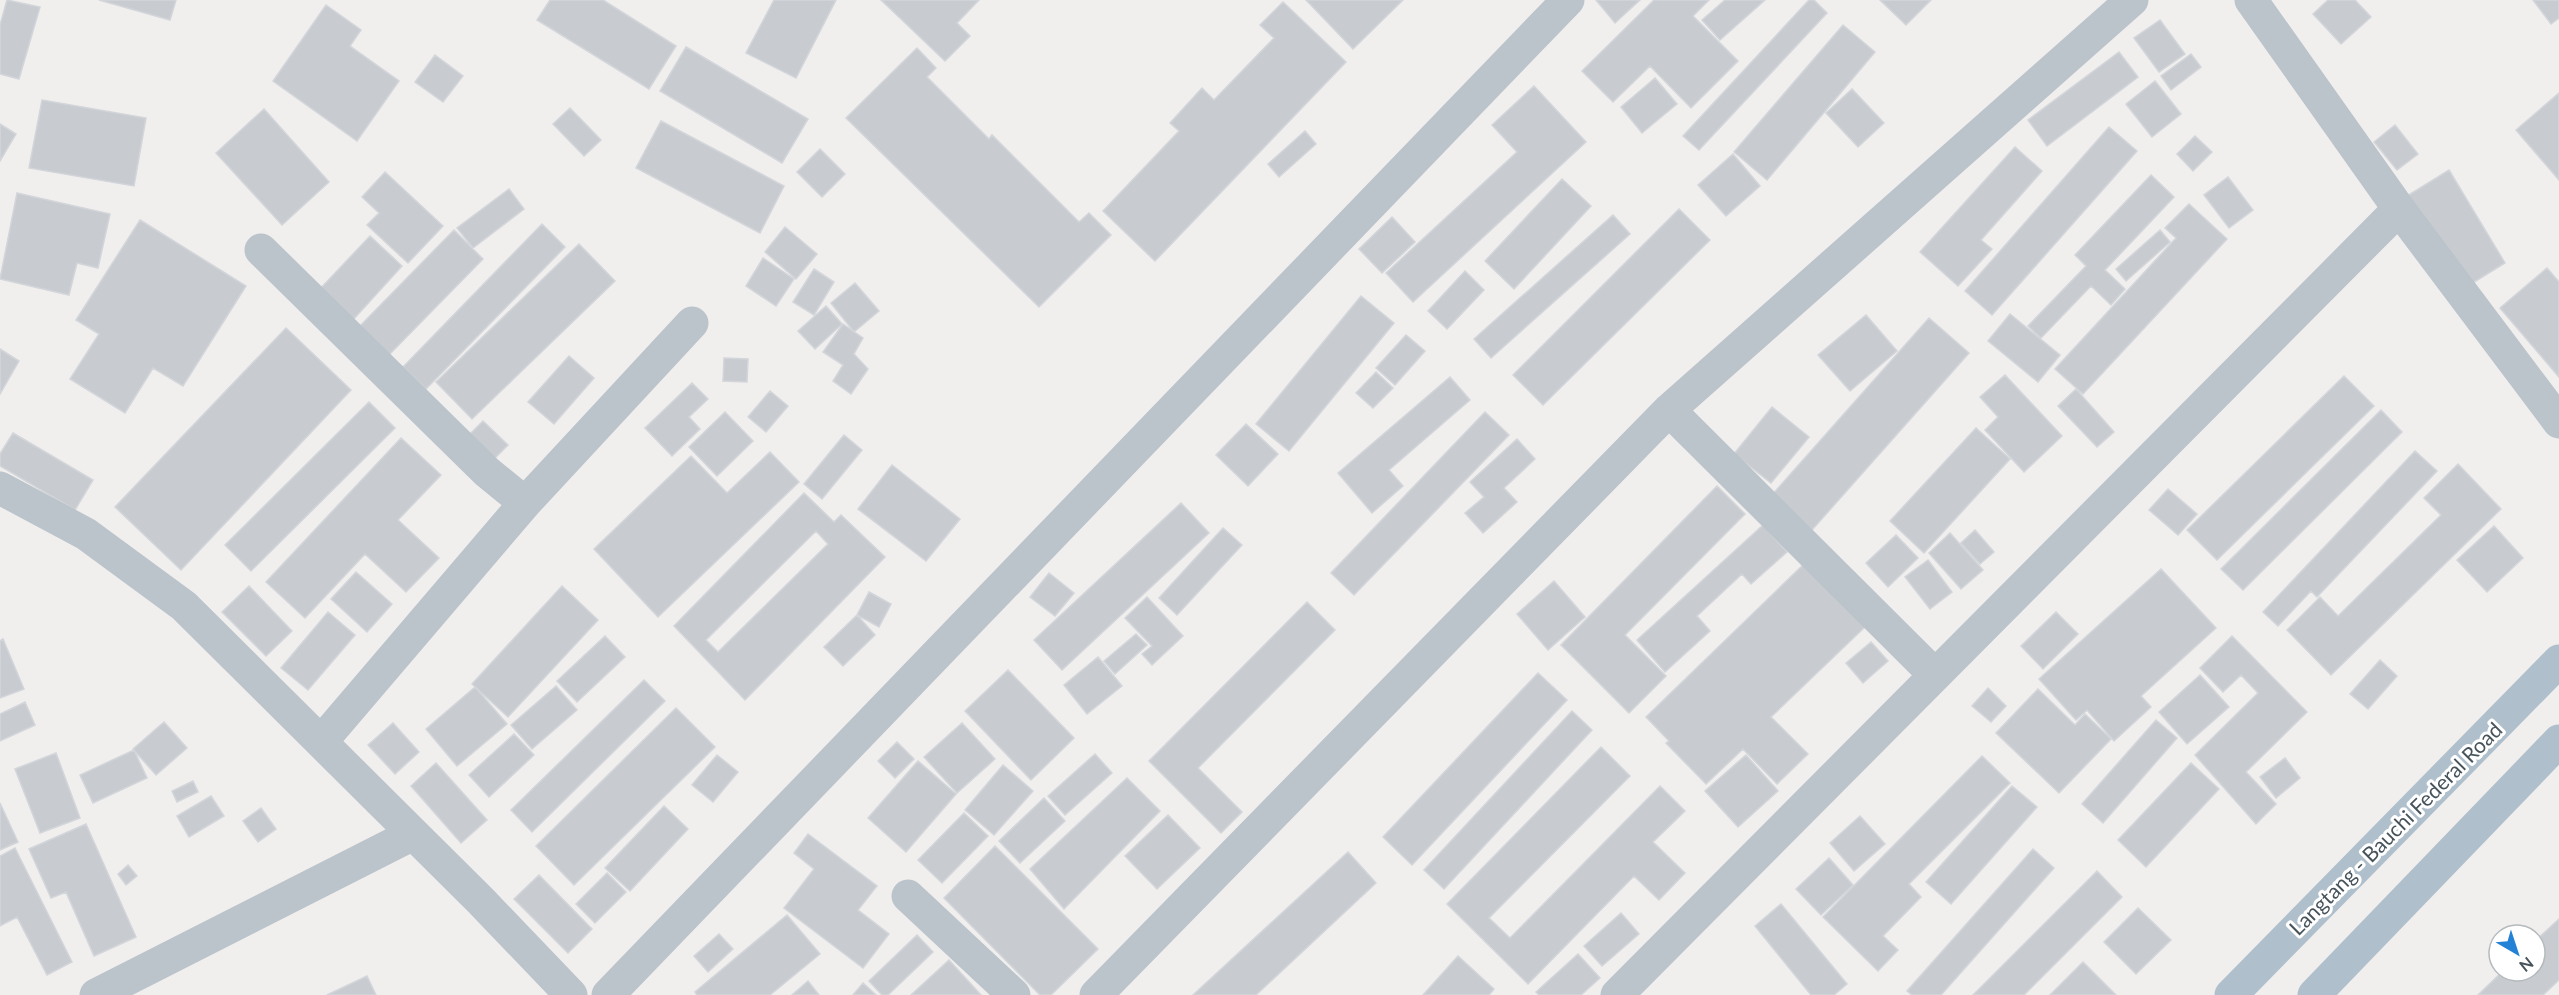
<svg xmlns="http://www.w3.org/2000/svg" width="2559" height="995" font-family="Lato,sans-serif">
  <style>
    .building { fill: #c8ccd1; stroke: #d2d5d9; stroke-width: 1.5; fill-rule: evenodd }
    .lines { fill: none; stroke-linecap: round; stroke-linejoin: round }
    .street { stroke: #bac4ca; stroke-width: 33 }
    .primary { stroke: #afc0cc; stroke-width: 33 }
    .labels { text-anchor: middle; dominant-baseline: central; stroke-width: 6; stroke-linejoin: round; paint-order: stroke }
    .street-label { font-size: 21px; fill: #47535b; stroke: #fff }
  </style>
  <rect width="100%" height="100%" fill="#f1eeee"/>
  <path class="building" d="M7,0L40,7L19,79L0,74V25Z
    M99,0H176L170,20Z
    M550,0H603L676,46L649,89L537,20Z
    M774,0H836L796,78L746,53Z
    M881,0H979L957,23L970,36L945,61Z
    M1306,0H1403L1353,49Z
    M1596,0H1640L1615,23Z
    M1654,0H1709L1693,16L1738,61L1691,108L1650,66L1613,102L1582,71Z
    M1725,0H1765L1720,40L1702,20Z
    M1809,0H1814L1827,13L1699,150L1683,136Z
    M1880,0H1931L1906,25Z
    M2328,0H2355L2371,17L2341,44L2313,14Z
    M2533,0H2559V18L2551,24Z
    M1283,2L1346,62L1155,261L1103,211L1179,131L1170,123L1202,88L1214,100L1274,38L1260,25Z
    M326,5L361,30L350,46L399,81L357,141L273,81Z
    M2160,20L2185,54L2159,72L2134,38Z
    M1843,25L1875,52L1767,180L1734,152Z
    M686,47L808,119L782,163L660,91Z
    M917,48L936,68L927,77L989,139L992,135L1079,222L1089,213L1111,235L1039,307L846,118Z
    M2119,52L2138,77L2047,146L2028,120Z
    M2191,54L2201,67L2171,90L2161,76Z
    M435,55L463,76L443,102L415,82Z
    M1655,78L1677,104L1642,133L1621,107Z
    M2155,81L2181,114L2152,137L2126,104Z
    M1534,86L1586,142L1413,302L1386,273L1517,152L1492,125Z
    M1852,89L1884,123L1858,147L1826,113Z
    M2559,93V180L2516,130Z
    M42,100L146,118L134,186L29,168Z
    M570,108L601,140L584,156L553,124Z
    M264,109L329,182L282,225L216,153Z
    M661,121L784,186L760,233L636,168Z
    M0,124L16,134L0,161Z
    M2395,125L2418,154L2397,170L2374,142Z
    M2109,127L2137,151L1992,315L1965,291Z
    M1305,131L1316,144L1279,177L1268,164Z
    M2195,136L2212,152L2193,171L2177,154Z
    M2015,147L2042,171L1981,240L1992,249L1958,286L1920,252Z
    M820,149L845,174L822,197L797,172Z
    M1733,154L1760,186L1726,216L1698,185Z
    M2449,170L2505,263L2463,289L2407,196Z
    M385,172L443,226L408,263L367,225L379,213L362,197Z
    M2151,175L2174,197L2105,270L2125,289L2111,305L2091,286L2041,338L2028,326L2086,266L2075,255Z
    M2228,177L2253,210L2229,228L2204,195Z
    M1562,179L1591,206L1514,289L1485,261Z
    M509,189L524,209L473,248L457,228Z
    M17,193L110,214L98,268L77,263L69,295L0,279Z
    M2189,204L2227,239L2083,394L2055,369L2176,238L2165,228Z
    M1679,209L1710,240L1543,405L1513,375Z
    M1613,215L1630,234L1491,358L1474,339Z
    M1392,217L1415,242L1382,273L1359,249Z
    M140,220L246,286L183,386L153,368L125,413L70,379L99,334L76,320Z
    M542,224L565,247L426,389L403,367Z
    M785,227L817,254L796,279L765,252Z
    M454,230L483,259L386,358L357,329Z
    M2160,230L2170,242L2126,281L2116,269Z
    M370,236L402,266L352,321L319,290Z
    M579,244L615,281L472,419L436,382Z
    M763,258L794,279L776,306L746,286Z
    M2547,268L2559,282V377L2500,308Z
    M814,269L834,282L814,315L793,302Z
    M1465,271L1484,290L1447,329L1428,311Z
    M855,283L879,311L854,332L831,303Z
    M1361,296L1394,323L1289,451L1256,424Z
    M826,306L842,324L815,349L798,331Z
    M2010,314L2060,355L2038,382L1988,341Z
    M1866,315L1897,351L1850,391L1818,355Z
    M1929,318L1969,353L1812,530L1772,495Z
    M843,324L863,338L854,354L868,369L851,394L833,381L843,365L823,352Z
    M286,328L351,390L181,570L115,507Z
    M1406,335L1425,351L1395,385L1376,368Z
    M0,349L19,361L0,394Z
    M569,356L594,378L554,424L528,402Z
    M724,358L748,359L747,382L723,381Z
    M1376,372L1393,388L1373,408L1356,393Z
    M2005,375L2062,436L2024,472L1985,430L1998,417L1980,397Z
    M2344,376L2374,406L2217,560L2187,530Z
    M1450,377L1470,400L1389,470L1403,486L1372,513L1338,473Z
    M692,383L708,399L689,417L700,429L672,456L645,428Z
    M2076,389L2114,432L2097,447L2058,406Z
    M770,391L788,406L766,432L748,417Z
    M369,402L395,428L251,571L225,545Z
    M1772,407L1809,437L1771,483L1734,454Z
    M2381,410L2402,432L2243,590L2221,569Z
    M725,412L753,441L717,476L689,447Z
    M1485,412L1509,435L1354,595L1331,573Z
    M483,421L508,445L492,461L467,437Z
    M1246,424L1278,454L1248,486L1216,455Z
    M1976,428L2010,459L1924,553L1890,521Z
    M13,433L93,480L75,510L0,466V454Z
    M844,435L862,450L822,499L804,484Z
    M401,438L441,475L398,520L439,558L406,592L365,554L305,618L266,582Z
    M1517,439L1535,459L1504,488L1517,502L1483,533L1465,513L1484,497L1470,482Z
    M2415,451L2437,471L2317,597L2311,591L2278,626L2263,612Z
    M770,452L799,482L658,617L594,549L691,456L727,493Z
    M2458,464L2501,509L2331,675L2287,630L2320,597L2338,616L2441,515L2424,498Z
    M892,465L960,519L926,561L858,509Z
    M1717,486L1745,514L1625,635L1666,676L1629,713L1561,645Z
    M2168,489L2197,514L2178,535L2149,510Z
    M804,493L834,522L841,515L885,557L745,700L674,626ZM816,531L828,544L718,652L706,640Z
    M1181,503L1209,533L1062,670L1034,640Z
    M1763,525L1787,552L1751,584L1742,574L1697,616L1710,631L1665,672L1637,640Z
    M2494,526L2523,558L2487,592L2457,560Z
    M1223,528L1242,545L1177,615L1159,598Z
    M1975,530L1994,552L1980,564L1961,543Z
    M1950,533L1983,570L1961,589L1929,553Z
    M1896,535L1918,558L1888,587L1866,563Z
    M1928,560L1952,592L1930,609L1905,577Z
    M1806,562L1867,625L1771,717L1808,754L1777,784L1743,749L1706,784L1666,743L1669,741L1646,717Z
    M2161,569L2216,628L2141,696L2151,707L2114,741L2087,710L2076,720L2039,679Z
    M356,572L392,604L367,632L331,599Z
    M1049,573L1074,593L1055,616L1030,597Z
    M1554,581L1585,617L1548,650L1517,614Z
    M249,586L292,631L266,656L222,612Z
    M562,586L598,620L508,717L472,684Z
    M869,592L891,604L879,627L857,615Z
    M1147,597L1183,636L1152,665L1142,654L1152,646L1125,618Z
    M1307,602L1335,630L1198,768L1242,812L1221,833L1149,761Z
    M328,612L355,635L308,690L281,668Z
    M2056,612L2078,634L2043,669L2021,646Z
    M857,615L875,635L843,666L824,647Z
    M1136,634L1147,645L1115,674L1104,661Z
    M605,636L625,657L577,702L557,681Z
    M2232,636L2307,712L2246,772L2276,804L2256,824L2195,755L2258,693L2241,675L2223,692L2200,668Z
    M3,639L24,689L0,698V641Z
    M1871,642L1888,661L1863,683L1846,663Z
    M1098,657L1122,686L1087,714L1064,685Z
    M2380,660L2397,676L2368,709L2350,694Z
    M1008,670L1074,738L1031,780L965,711Z
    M1538,673L1567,700L1412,865L1383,837Z
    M2200,675L2229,707L2187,744L2159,712Z
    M644,680L665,701L532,832L511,810Z
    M556,686L577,710L532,749L511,725Z
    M475,687L507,724L457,766L426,729Z
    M1988,688L2006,706L1991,722L1972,706Z
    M2038,689L2075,725L2085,714L2111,739L2059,793L1996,733Z
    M25,702L35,725L0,741V714Z
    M676,708L715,747L574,885L536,846Z
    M1572,711L1592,730L1444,889L1424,870Z
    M2156,720L2177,738L2103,823L2082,804Z
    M164,722L187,748L156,775L133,749Z
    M393,723L419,752L395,774L368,745Z
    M962,723L995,759L957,793L924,757Z
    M514,734L534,755L489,797L469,775Z
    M897,742L914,759L895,778L878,761Z
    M1601,747L1630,776L1489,918L1510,938L1660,786L1685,811L1653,842L1685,873L1659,900L1634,876L1528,984L1447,904Z
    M134,750L147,778L93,803L80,775Z
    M56,753L80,818L40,833L15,769Z
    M1095,754L1112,773L1065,815L1048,796Z
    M717,755L738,772L713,802L692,785Z
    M1746,755L1778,791L1738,827L1705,791Z
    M1982,756L2010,783L1909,884L1921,897L1883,936L1898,950L1878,971L1823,917Z
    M2285,758L2300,778L2276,798L2260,777Z
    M918,761L956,794L906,852L868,818Z
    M436,763L487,820L461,843L411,786Z
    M2191,763L2219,789L2146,867L2118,840Z
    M1003,765L1033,791L994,835L965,810Z
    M1127,778L1160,811L1064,909L1030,869Z
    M193,781L198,792L177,802L172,791Z
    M2012,786L2037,807L1951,904L1926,882Z
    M211,796L224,816L189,837L177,816Z
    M1044,798L1065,821L1020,863L999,841Z
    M0,803L18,842L0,850Z
    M664,806L688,829L630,891L605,868Z
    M261,808L276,829L258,842L243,821Z
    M964,813L988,836L942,883L918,860Z
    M1168,815L1200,848L1157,889L1125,856Z
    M1860,816L1885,844L1854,871L1830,843Z
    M86,824L136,937L94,956L66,892L51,898L29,849Z
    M808,834L877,886L858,910L889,934L863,968L784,908L814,869L794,853Z
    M995,846L1098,949L1051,995H1040L944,898Z
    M15,848L72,962L47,975L17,917L0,926V856Z
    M2033,849L2054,868L1941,995H1912L1907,991Z
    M1348,852L1376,883L1256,995H1193Z
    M1829,858L1853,885L1821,915L1796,889Z
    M128,865L137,876L126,885L118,874Z
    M2097,871L2122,897L2024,995H1973Z
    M607,873L626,892L595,923L576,904Z
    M539,875L592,929L568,953L514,899Z
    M1781,904L1847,984L1834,995H1811L1755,926Z
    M2138,908L2171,940L2136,974L2104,942Z
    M1621,913L1639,934L1602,966L1584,946Z
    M787,915L820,954L770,995H697L695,992Z
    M2559,919V980L2543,995H2478L2503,971H2535V941Z
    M719,934L733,949L708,972L694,956Z
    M917,935L933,952L888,995H882L869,981Z
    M1578,954L1600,978L1581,995H1539L1536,992Z
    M1458,956L1494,989L1489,995H1423Z
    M949,960L981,995H911Z
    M2083,962L2116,995H2050Z
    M367,976L376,995H327Z
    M808,981L819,995H792Z
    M863,983L876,995H853Z"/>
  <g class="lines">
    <path class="street" d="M2251,0L2399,209L2559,422
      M261,250L487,472L525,503L321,742
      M1669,410L1935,675
      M0,488L86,534L184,606L481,901L571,995
      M525,503L692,323
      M908,896L1014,995
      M96,995L413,834
      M608,995L1568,0
      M1096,995L1669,410L2132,0
      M1617,995L2399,209"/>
    <path class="primary" d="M2231,995L2559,661
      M2314,995L2559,741"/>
  </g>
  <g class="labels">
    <g class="street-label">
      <text transform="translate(2395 828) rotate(-45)">Langtang - Bauchi Federal Road</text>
    </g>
  </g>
  <g transform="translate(2517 953) rotate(141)"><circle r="28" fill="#ffffff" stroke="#b5babd" stroke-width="1.5"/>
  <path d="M0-4.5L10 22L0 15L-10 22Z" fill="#2381d6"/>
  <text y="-9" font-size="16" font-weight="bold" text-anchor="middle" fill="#47535b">N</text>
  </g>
</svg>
